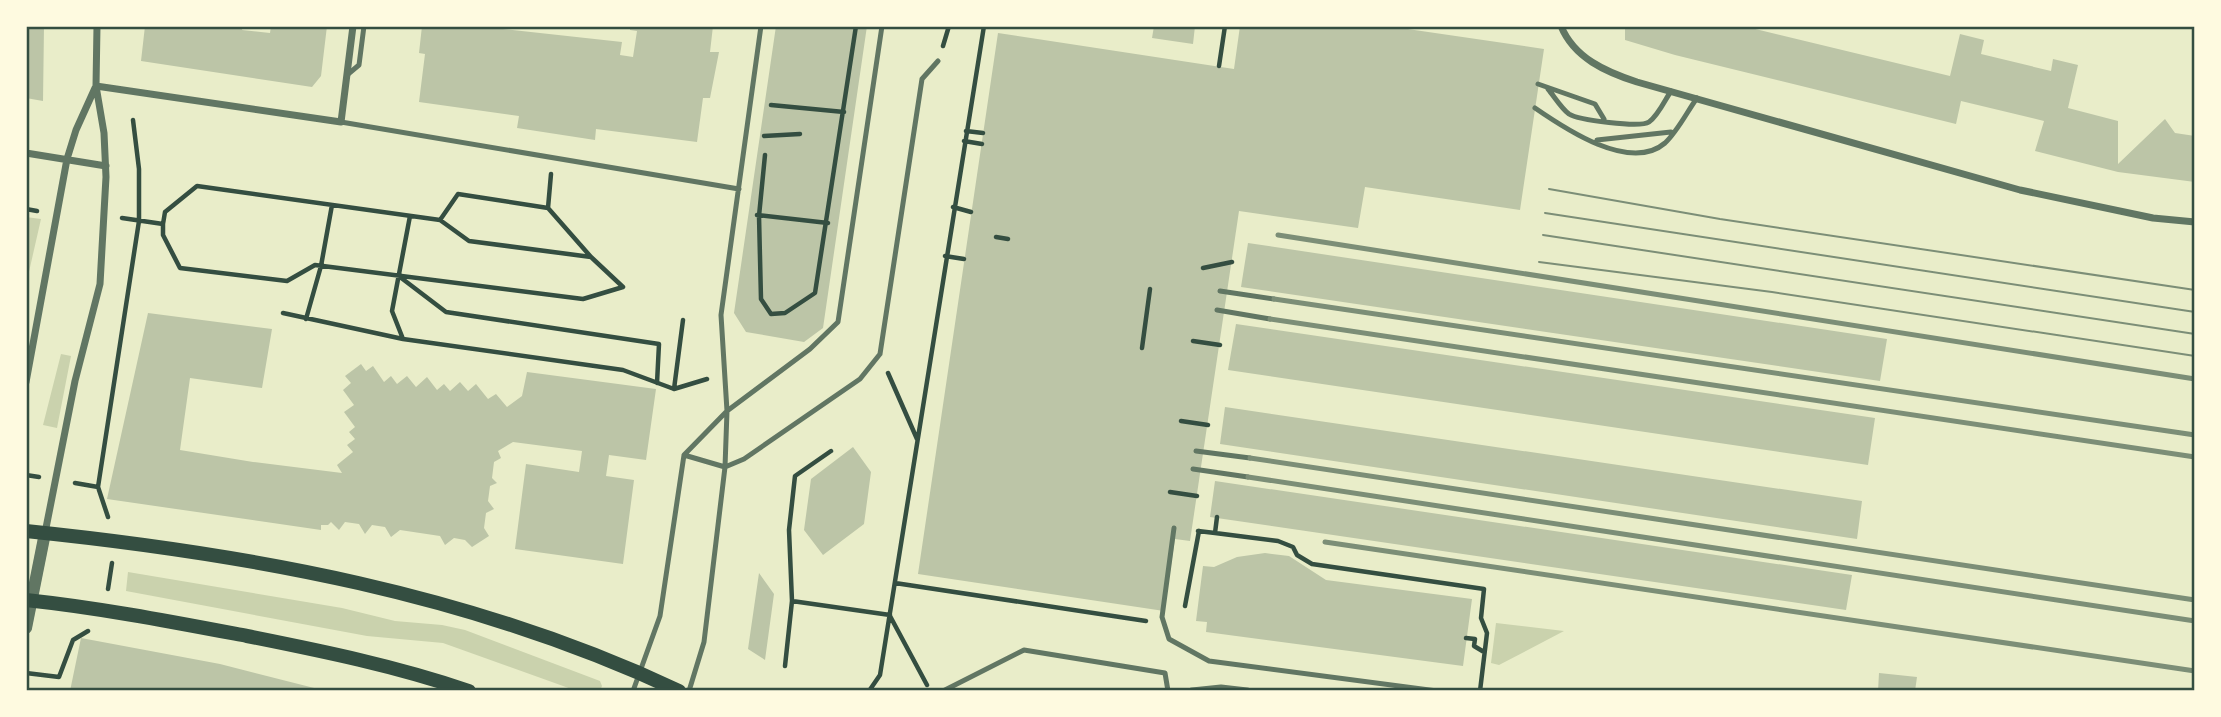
<svg xmlns="http://www.w3.org/2000/svg" width="2221" height="717" font-family="'Libre Baskerville',serif">
  <style>
    .green { fill: #cad2ad }
    .building { fill: #bcc5a7 }
    .lines { fill: none; stroke-linecap: round; stroke-linejoin: round }
    .path { stroke: #344e41; stroke-width: 4.5 }
    .service { stroke: #617663; stroke-width: 5 }
    .minor { stroke: #617663; stroke-width: 7 }
    .tertiary { stroke: #617663; stroke-width: 12 }
    .secondary { stroke: #344e41; stroke-width: 14 }
    .tram { stroke: #7c8e77; stroke-width: 2 }
    .rail { stroke: #7c8e77; stroke-width: 5 }
    .neatline { fill: none; stroke: #344e41; stroke-width: 2.5 }
  </style>
  <rect width="100%" height="100%" fill="#e9edc9"/>
  <path class="green" d="M26,217L41,219L26,285Z
    M61,354L71,356L57,428L43,425Z
    M128,572L342,608L395,621L442,625L465,630L600,681L602,686L600,691H577L443,643L367,636L126,591Z
    M1496,623L1564,631L1499,665L1491,663Z"/>
  <path class="building" d="M26,26H44L43,101L26,98Z
    M145,26H243L242,30L270,33L271,26H327L321,76L312,87L141,61Z
    M422,26H475L622,42L620,55L633,57L637,31L630,30V26H713L710,52H719L710,98H703L697,142L596,129L595,140L517,128L519,116L419,102L425,54L419,53Z
    M776,26H867L823,328L804,342L746,332L734,313Z
    M1154,26H1195L1193,44L1152,38Z
    M1240,26H1387L1544,49L1520,210L1365,187L1358,228L1239,211L1190,541L1175,539L1164,611L918,574L998,33L1234,69Z
    M1625,26H1743L1950,76L1960,34L1984,40L1981,54L2051,71L2053,59L2078,65L2068,108L2118,121V164L2165,119L2175,133L2195,136V182L2118,172L2035,151L2044,121L1961,101L1956,124L1675,55L1625,40Z
    M1248,243L1887,339L1880,381L1241,287Z
    M148,313L272,329L262,388L190,378L180,450L253,462L342,473L337,465L353,452L347,445L355,439L349,432L355,427L344,412L354,405L343,390L351,383L345,376L361,364L366,371L373,366L384,382L391,376L397,384L407,376L416,387L427,377L437,390L444,384L450,391L460,382L468,391L476,384L488,399L496,394L507,407L522,396L527,372L656,389L646,460L609,455L606,476L634,480L623,564L515,549L526,464L579,472L582,451L513,442L498,451L501,458L494,462L492,478L497,483L490,486L488,501L494,509L486,513L484,528L489,536L472,547L465,540L454,538L445,545L440,536L400,530L391,537L385,527L372,525L365,534L359,524L345,522L339,530L331,522L328,525H321V530L107,499Z
    M1236,324L1875,418L1868,465L1228,370Z
    M1225,407L1862,501L1857,539L1220,444Z
    M853,447L871,472L864,524L823,555L804,530L811,479Z
    M1215,481L1852,575L1846,610L1210,517Z
    M1265,553L1289,556L1326,580L1472,599L1463,666L1206,632L1207,622L1196,621L1203,566L1214,567L1237,557Z
    M759,573L774,594L765,660L748,649Z
    M81,638L220,664L326,691H70Z
    M1879,673L1917,677L1915,691H1878Z"/>
  <g class="lines">
    <path class="path" d="M943,46L949,26
      M1219,66L1225,26
      M771,105L844,112
      M966,131L983,133
      M764,136L800,134
      M964,141L982,144
      M765,155L759,216L761,299L771,314L785,313L815,293L856,26
      M953,207L971,212
      M548,208L551,174
      M26,209L37,211
      M757,215L828,223
      M122,218L163,224L165,212L197,186L440,220L469,241L591,257L623,287L583,299L315,265L287,281L180,268L163,235V224
      M440,220L458,194L548,208L591,257
      M996,237L1008,239
      M945,256L964,259
      M1203,268L1232,262
      M400,277L446,312L659,344L657,383
      M283,313L403,339L623,370L674,389L707,379
      M306,319L321,266L332,205
      M403,339L392,311L410,216
      M1193,341L1220,345
      M1142,348L1150,289
      M888,373L917,439
      M674,389L683,320
      M1181,421L1208,425
      M26,475L39,477
      M75,483L98,487
      M1170,492L1197,496
      M108,517L98,487L139,221V169L133,120
      M1217,517L1215,533L1278,541L1293,547L1297,555L1312,564L1484,589L1481,618L1487,633L1480,691
      M1198,531L1215,533
      M895,583L1146,621
      M108,589L112,563
      M792,601L890,615
      M1185,606L1199,531
      M890,616L927,685
      M1466,638L1475,639L1474,646L1484,652
      M785,666L792,601L789,530L795,476L831,451
      M26,673L59,677L73,640L88,631
      M869,691L880,675L984,26"/>
    <path class="service" d="M347,75L359,65L364,26
      M1538,84L1595,104L1604,119
      M1548,89C1554,96 1561,108 1569,114C1578,120 1640,128 1649,122C1658,116 1665,100 1671,91
      M1535,108C1564,128 1630,173 1665,143C1677,132 1687,112 1697,98
      M341,122L739,189
      M1597,140L1671,132
      M1220,291L1274,299
      M1217,310L1270,319
      M1196,451L1250,458
      M684,455L725,467
      M725,467L744,459L860,379L880,354L922,79L938,61
      M1193,469L1248,477
      M1174,528L1162,617L1169,639L1209,661L1437,691
      M633,691L660,616L684,455L727,411L810,349L838,322L882,26
      M689,691L704,642L725,467L727,411L721,315L761,26
      M943,691L1024,650L1165,673L1168,691"/>
    <path class="minor" d="M1561,26C1574,58 1606,72 1637,82L2020,190L2153,218L2195,222
      M96,86L341,122L353,26
      M26,153L106,166
      M26,382L67,159L76,130L95,88
      M45,533L75,381L100,284L106,177L104,133L96,86L97,26
      M1192,691L1221,688L1247,691"/>
    <path class="tertiary" d="M26,628L45,533"/>
    <path class="secondary" d="M26,531C250,554 473,594 679,691
      M26,600C101,608 173,622 247,636C322,651 396,666 469,691"/>
    <path class="tram" d="M1549,189L1720,219L2195,290
      M1545,213L2195,312
      M1543,235L2195,334
      M1539,262L1772,292L2195,356"/>
    <path class="rail" d="M1278,235L2195,379
      M1274,299L2195,435
      M1270,319L2195,457
      M1250,458L2195,600
      M1248,477L2195,621
      M1325,542L2195,671"/>
  </g>
  <rect width="2221" height="717" fill="none" stroke="#fefae0" stroke-width="56"/>
  <rect x="28" y="28" width="2165" height="661" class="neatline"/>
</svg>
